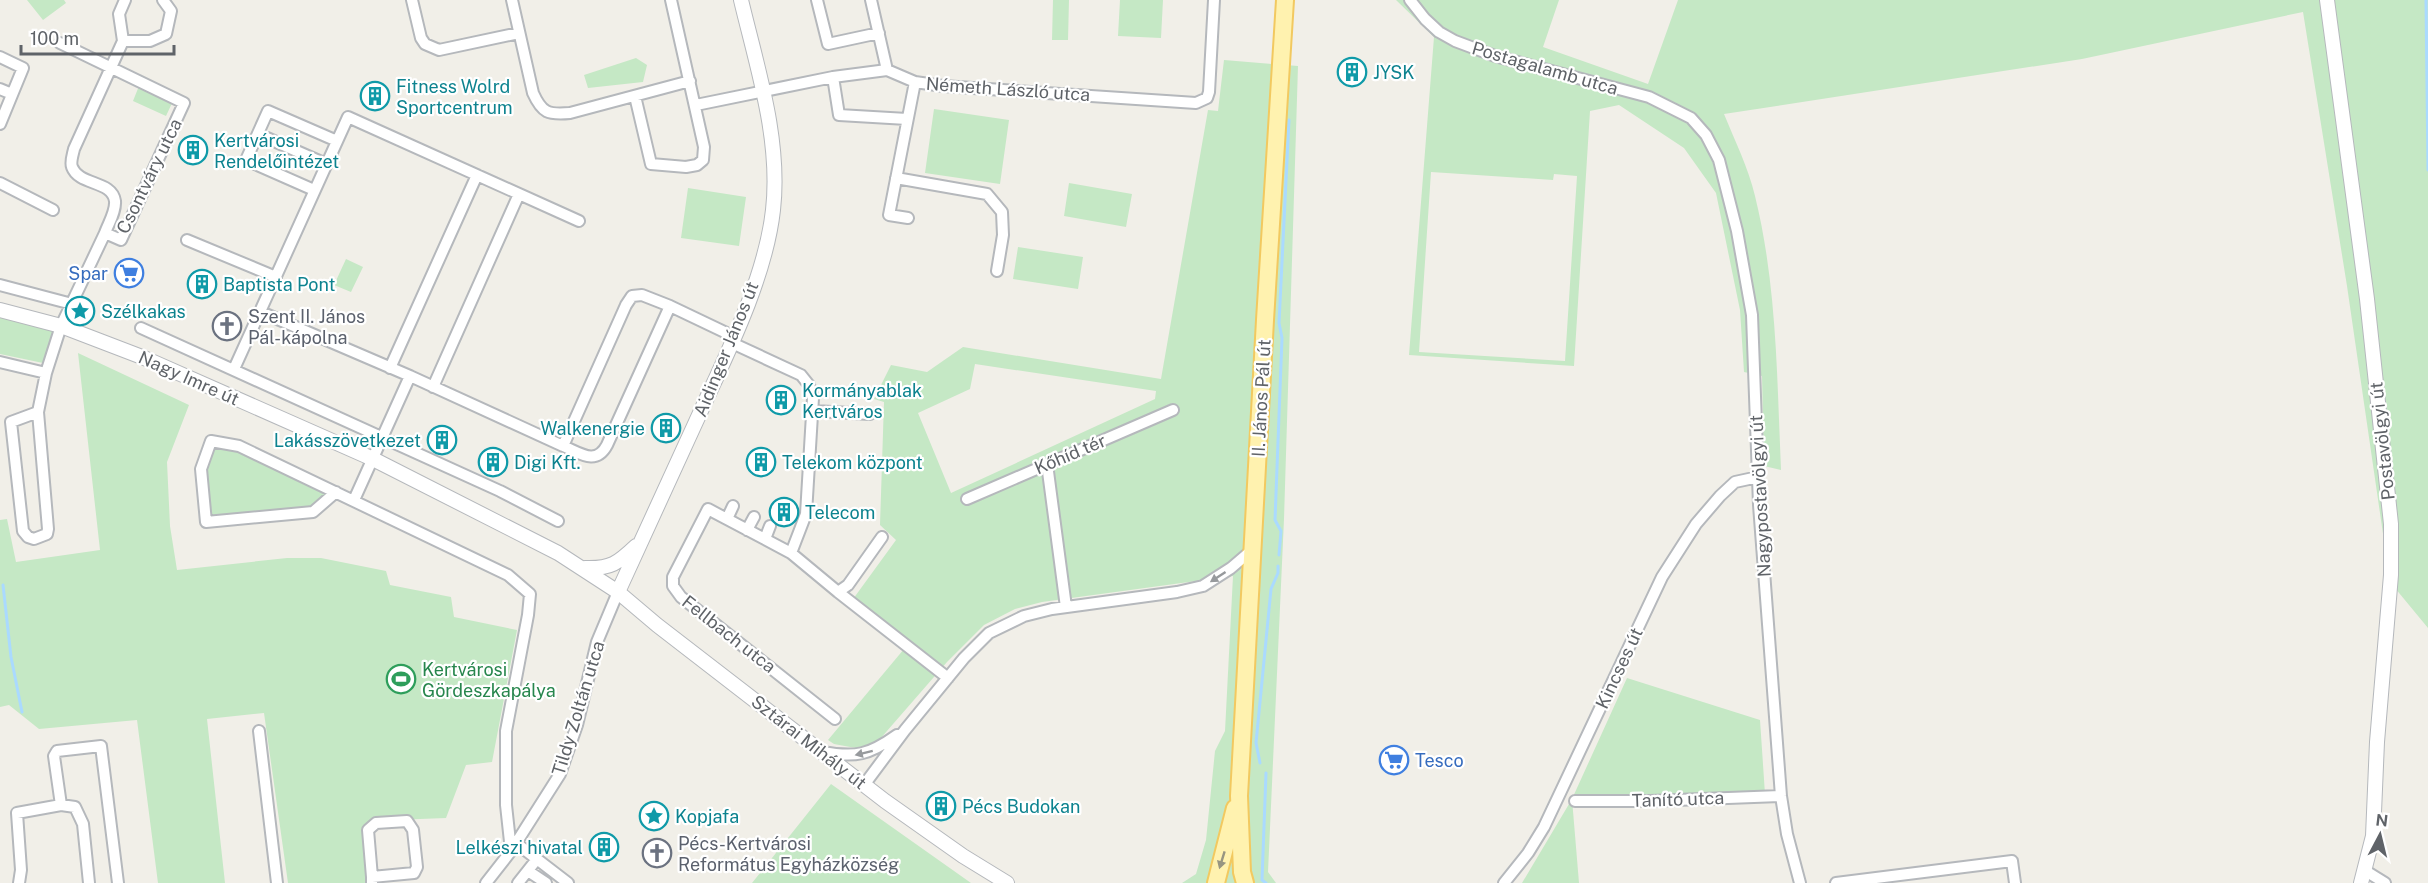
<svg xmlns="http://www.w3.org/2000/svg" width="2428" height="883" font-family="'Public Sans',sans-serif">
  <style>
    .green { fill: #c5e8c5; fill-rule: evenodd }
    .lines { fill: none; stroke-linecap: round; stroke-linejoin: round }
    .stream { stroke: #aadaff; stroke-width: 3 }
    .minor-casing { stroke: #b5b8bc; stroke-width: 14 }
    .tertiary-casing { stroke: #b5b8bc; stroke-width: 16 }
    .primary-casing { stroke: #f2c960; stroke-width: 20 }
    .minor { stroke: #fff; stroke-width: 10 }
    .tertiary { stroke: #fff; stroke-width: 14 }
    .primary { stroke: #fff2af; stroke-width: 16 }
    .oneway { fill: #979a9d }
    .oneway2 { fill: #979581 }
    .labels { text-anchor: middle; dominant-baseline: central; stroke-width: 4.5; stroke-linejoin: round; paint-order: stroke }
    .street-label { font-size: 18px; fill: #5f6368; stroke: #fff }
    .culture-label { font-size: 18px; fill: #0d838f; stroke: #fff; text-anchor: start }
    .shop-label { font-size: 18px; fill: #366cbe; stroke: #fff; text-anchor: end }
    .worship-label { font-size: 18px; fill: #5b616d; stroke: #fff; text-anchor: start }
    .leisure-label { font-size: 18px; fill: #27864d; stroke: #fff; text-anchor: start }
  </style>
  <rect width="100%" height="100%" fill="#f1efe8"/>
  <path class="green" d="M27,0H64L66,3L43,20Z
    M1053,0H1069L1068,40H1052Z
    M1120,0H1163L1161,38L1118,36Z
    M1396,0H1559L1543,47L1648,84L1678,0H2428V628L2390,582L2347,286L2303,12L2082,59L1724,114C1735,141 1748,167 1755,196C1777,285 1777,379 1781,470L1764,466L1762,376L1744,372L1740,310L1716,193L1684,148L1619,105L1590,111L1574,366L1409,355L1434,37ZM1431,172L1553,180L1554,174L1577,176L1565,361L1419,352Z
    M636,58L647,65L643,82L588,88L584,75Z
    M1224,60L1298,66L1284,519L1268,872L1276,883H1182L1196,874L1206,840L1215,751L1225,731L1233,576L1042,602L1015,609L984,625L947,662L880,739L861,749L834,744L828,740L904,649L848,606L896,540L880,525L884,402L874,399L891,365L927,372L963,347L1161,379L1208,110L1218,111ZM975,364L1156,391L1155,399L951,493L918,413L970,389Z
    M139,86L173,101L166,116L133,101Z
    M934,109L1009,120L1000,184L925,173Z
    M1069,183L1132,194L1126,227L1064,216Z
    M688,188L746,197L739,246L681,238Z
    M1018,247L1083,257L1078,289L1013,279Z
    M346,259L363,267L351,292L334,285Z
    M0,317L53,330L43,363L0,354Z
    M78,353L189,405L167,462L170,526L177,570L287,558H321L386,571L390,585L451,597L454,617L517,630L492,762L466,765L446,818L368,821L372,883H288L264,713L207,719L225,883H158L137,720L39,729L9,705L0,707V520L7,519L16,562L100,550Z
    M212,442H222L334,493L313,511L207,521L202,469Z
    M1627,678L1760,720L1765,794L1572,799L1579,883H1522L1572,799Z
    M831,784L971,883H752Z"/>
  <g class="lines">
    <path class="stream" d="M2426,0L2428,170
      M1279,555L1281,531L1275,520L1282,338L1279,323L1289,120
      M3,585L11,657L22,712
      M1260,763L1256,743L1271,589L1278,573V566
      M1266,883L1262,880L1266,773"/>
    <g class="minor-casing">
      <path id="minor" d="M412,0L421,38L425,44L439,50L519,33
        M512,0L533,93C542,113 548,115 570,113L690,81
        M817,0L828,44L879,33
        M871,0L887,70L915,82L943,86L1196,103L1207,98L1209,92L1214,0
        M1410,0L1425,19L1439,32L1455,41L1495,56L1649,97L1691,118L1706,135L1719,160L1737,231L1752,315L1759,505L1781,796L1787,834L1800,883
        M123,41H150L166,34L171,11L163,0
        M0,57L23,68L0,124
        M833,77L839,115L907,119
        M0,89L12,94
        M635,96L651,164L686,167L697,165L703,160L704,147L671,0
        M696,105L833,77L887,70
        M258,134L326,164
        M896,178L987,194L1002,212L1003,235L997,271
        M0,183L53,210
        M314,190L246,160L268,111L337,141
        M908,218L889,215L915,82
        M105,233C108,224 116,212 115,201C112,180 79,186 72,167C70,162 73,154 74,149L123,41L119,14L125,0
        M187,240L276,277
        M0,285L72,304
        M261,312L410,376L563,446C580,453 596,466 607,445L670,306L735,337
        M141,328L500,491L558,521
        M732,343L801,375L809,385L813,398L806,514L791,553
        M0,362L46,373
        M390,368L477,175
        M234,369L348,117L579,221
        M433,387L519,194
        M814,411L870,414
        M38,412L48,529L47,534L34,539L28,537L23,531L11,422L38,412L46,373L61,326L105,233L121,240L184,103L60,43
        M563,446L626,305L632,296L642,295L670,306
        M1047,464L1066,607
        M336,492L313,512L206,522L201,469L211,441L239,446L508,575L530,594L528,615L506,731V805L511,851
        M967,499L1173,410
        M354,500L410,376
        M727,519L733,506
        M747,530L754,517
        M765,539L770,526
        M838,592L948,678
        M835,719L681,597L673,586V577L708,509L791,553L838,592L848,585L882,537
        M259,731L277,883
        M822,752C856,758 869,755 897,735
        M864,785L905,730L964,658L989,633L1024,616L1052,609L1177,592L1203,586L1231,568L1252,550
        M1575,801H1650L1781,796
        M61,805L75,807L83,824L89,883
        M516,843L568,883
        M2364,870L2385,883
        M528,871L546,883
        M372,877L414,873L417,867L413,830L407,821L376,823L368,830L372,877V883
        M19,883L21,870L17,813L61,805L54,756L57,751L101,746L118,883
        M486,883L511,851L560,774L577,725L597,642L618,592
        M518,883L537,859
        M1504,883L1528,853L1544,827L1662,577L1696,524L1720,496L1735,482L1758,477
        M1836,883L2012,861L2015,883"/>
    </g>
    <g class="tertiary-casing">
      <path id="tertiary" d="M2327,0L2367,299L2391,524V575L2377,742L2373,836L2361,883
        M0,310L61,326L142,357L373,459L558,553L618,592L657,625L885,801L963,856L1007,883
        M585,568C611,569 618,563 636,546
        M618,592C647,528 676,465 705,402C732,344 766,273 773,210C781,140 757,67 741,0"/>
    </g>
    <g class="primary-casing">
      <path id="primary" d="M1216,883L1235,808
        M1245,883L1242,872L1239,796L1265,320L1285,0"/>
    </g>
    <use href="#minor" class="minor"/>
    <use href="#tertiary" class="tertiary"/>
    <use href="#primary" class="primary"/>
  </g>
  <defs><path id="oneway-solid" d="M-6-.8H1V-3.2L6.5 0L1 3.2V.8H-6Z" transform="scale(1.5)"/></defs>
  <g class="oneway">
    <use href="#oneway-solid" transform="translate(1218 577) rotate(147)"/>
    <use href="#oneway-solid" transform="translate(864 753) rotate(166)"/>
  </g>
  <use class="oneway2" href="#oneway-solid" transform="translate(1222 860) rotate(107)"/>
  <defs>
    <g id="building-ring" transform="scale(1.5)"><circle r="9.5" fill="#fff" stroke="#0f9aa8" stroke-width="1.5"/><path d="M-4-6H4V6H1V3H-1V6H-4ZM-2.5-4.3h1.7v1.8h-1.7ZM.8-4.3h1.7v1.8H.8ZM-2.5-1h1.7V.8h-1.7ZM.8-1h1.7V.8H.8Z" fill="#0f9aa8"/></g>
    <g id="supermarket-ring" transform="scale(1.5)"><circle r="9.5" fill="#fff" stroke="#3f7fe0" stroke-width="1.5"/><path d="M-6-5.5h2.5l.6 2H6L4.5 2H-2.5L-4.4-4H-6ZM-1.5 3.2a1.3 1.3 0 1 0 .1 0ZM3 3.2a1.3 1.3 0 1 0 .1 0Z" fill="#3f7fe0"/></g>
    <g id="sight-ring" transform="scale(1.5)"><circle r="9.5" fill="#fff" stroke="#0f9aa8" stroke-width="1.5"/><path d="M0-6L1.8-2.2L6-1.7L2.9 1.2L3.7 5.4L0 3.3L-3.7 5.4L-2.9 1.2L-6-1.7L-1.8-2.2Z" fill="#0f9aa8"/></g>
    <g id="church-ring" transform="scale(1.5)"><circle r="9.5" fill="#fff" stroke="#6b7280" stroke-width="1.5"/><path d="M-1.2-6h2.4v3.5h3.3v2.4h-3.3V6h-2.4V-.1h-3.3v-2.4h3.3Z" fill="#6b7280"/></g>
    <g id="stadium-ring" transform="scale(1.5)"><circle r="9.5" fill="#fff" stroke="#2e9e5b" stroke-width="1.5"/><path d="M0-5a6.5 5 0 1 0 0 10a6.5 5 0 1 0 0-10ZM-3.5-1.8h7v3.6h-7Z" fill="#2e9e5b"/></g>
  </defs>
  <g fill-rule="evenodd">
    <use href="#building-ring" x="1352" y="72"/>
    <use href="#building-ring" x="375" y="96"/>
    <use href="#building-ring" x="193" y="150"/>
    <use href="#supermarket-ring" x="129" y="273"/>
    <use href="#building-ring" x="202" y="284"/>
    <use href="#sight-ring" x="80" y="311"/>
    <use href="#church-ring" x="227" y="326"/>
    <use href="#building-ring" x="781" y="400"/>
    <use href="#building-ring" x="666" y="428"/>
    <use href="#building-ring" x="442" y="440"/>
    <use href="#building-ring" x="493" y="462"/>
    <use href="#building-ring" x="761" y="462"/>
    <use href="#building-ring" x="784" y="512"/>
    <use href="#stadium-ring" x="401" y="679"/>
    <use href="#supermarket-ring" x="1394" y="760"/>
    <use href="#building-ring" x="941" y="806"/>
    <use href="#sight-ring" x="654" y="816"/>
    <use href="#building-ring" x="604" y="847"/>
    <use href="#church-ring" x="657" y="853"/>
  </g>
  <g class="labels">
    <g class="street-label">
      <text transform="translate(1545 68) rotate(16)">Postagalamb utca</text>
      <text transform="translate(1008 89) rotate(4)">Németh László utca</text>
      <text transform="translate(149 176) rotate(-64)">Csontváry utca</text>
      <text transform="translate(726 349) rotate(-68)">Aidinger János út</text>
      <text transform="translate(189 378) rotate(24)">Nagy Imre út</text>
      <text transform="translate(1261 398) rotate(-87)">II. János Pál út</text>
      <text transform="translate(2382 441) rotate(-96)">Postavölgyi út</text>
      <text transform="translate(1070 454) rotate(-23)">Kőhíd tér</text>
      <text transform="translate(1760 496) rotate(-93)">Nagypostavölgyi út</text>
      <text transform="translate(729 634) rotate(38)">Fellbach utca</text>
      <text transform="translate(1619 668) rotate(-65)">Kincses út</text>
      <text transform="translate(578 708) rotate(-73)">Tildy Zoltán utca</text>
      <text transform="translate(809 742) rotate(38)">Sztárai Mihály út</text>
      <text transform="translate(1678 799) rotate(-2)">Tanító utca</text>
    </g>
    <g class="culture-label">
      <text x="1373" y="72">JYSK</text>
      <text x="396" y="86">Fitness Wolrd<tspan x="396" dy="21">Sportcentrum</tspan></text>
      <text x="214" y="140">Kertvárosi<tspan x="214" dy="21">Rendelőintézet</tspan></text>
      <text x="223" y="284">Baptista Pont</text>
      <text x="101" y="311">Szélkakas</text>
      <text x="802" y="390">Kormányablak<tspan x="802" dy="21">Kertváros</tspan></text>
      <text x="645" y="428" text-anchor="end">Walkenergie</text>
      <text x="421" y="440" text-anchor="end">Lakásszövetkezet</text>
      <text x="514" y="462">Digi Kft.</text>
      <text x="782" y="462">Telekom központ</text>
      <text x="805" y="512">Telecom</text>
      <text x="962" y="806">Pécs Budokan</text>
      <text x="675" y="816">Kopjafa</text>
      <text x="583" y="847" text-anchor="end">Lelkészi hivatal</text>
    </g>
    <g class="shop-label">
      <text x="108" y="273">Spar</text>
      <text x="1415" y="760" text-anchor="start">Tesco</text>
    </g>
    <g class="worship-label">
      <text x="248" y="316">Szent II. János<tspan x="248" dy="21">Pál-kápolna</tspan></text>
      <text x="678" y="843">Pécs-Kertvárosi<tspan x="678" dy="21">Református Egyházközség</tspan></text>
    </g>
    <g class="leisure-label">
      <text x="422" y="669">Kertvárosi<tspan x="422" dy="21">Gördeszkapálya</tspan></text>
    </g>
  </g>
  <g transform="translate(2380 835) rotate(7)" stroke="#ffffff" stroke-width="4.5" paint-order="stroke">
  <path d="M0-4.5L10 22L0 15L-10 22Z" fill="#5f6368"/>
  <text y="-9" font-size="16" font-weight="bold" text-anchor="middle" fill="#5f6368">N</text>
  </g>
  <path d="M21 45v9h153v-9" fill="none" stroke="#5f6368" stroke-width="3"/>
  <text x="30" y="45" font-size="18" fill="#5f6368" stroke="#ffffff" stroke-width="4.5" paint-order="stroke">100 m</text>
</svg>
